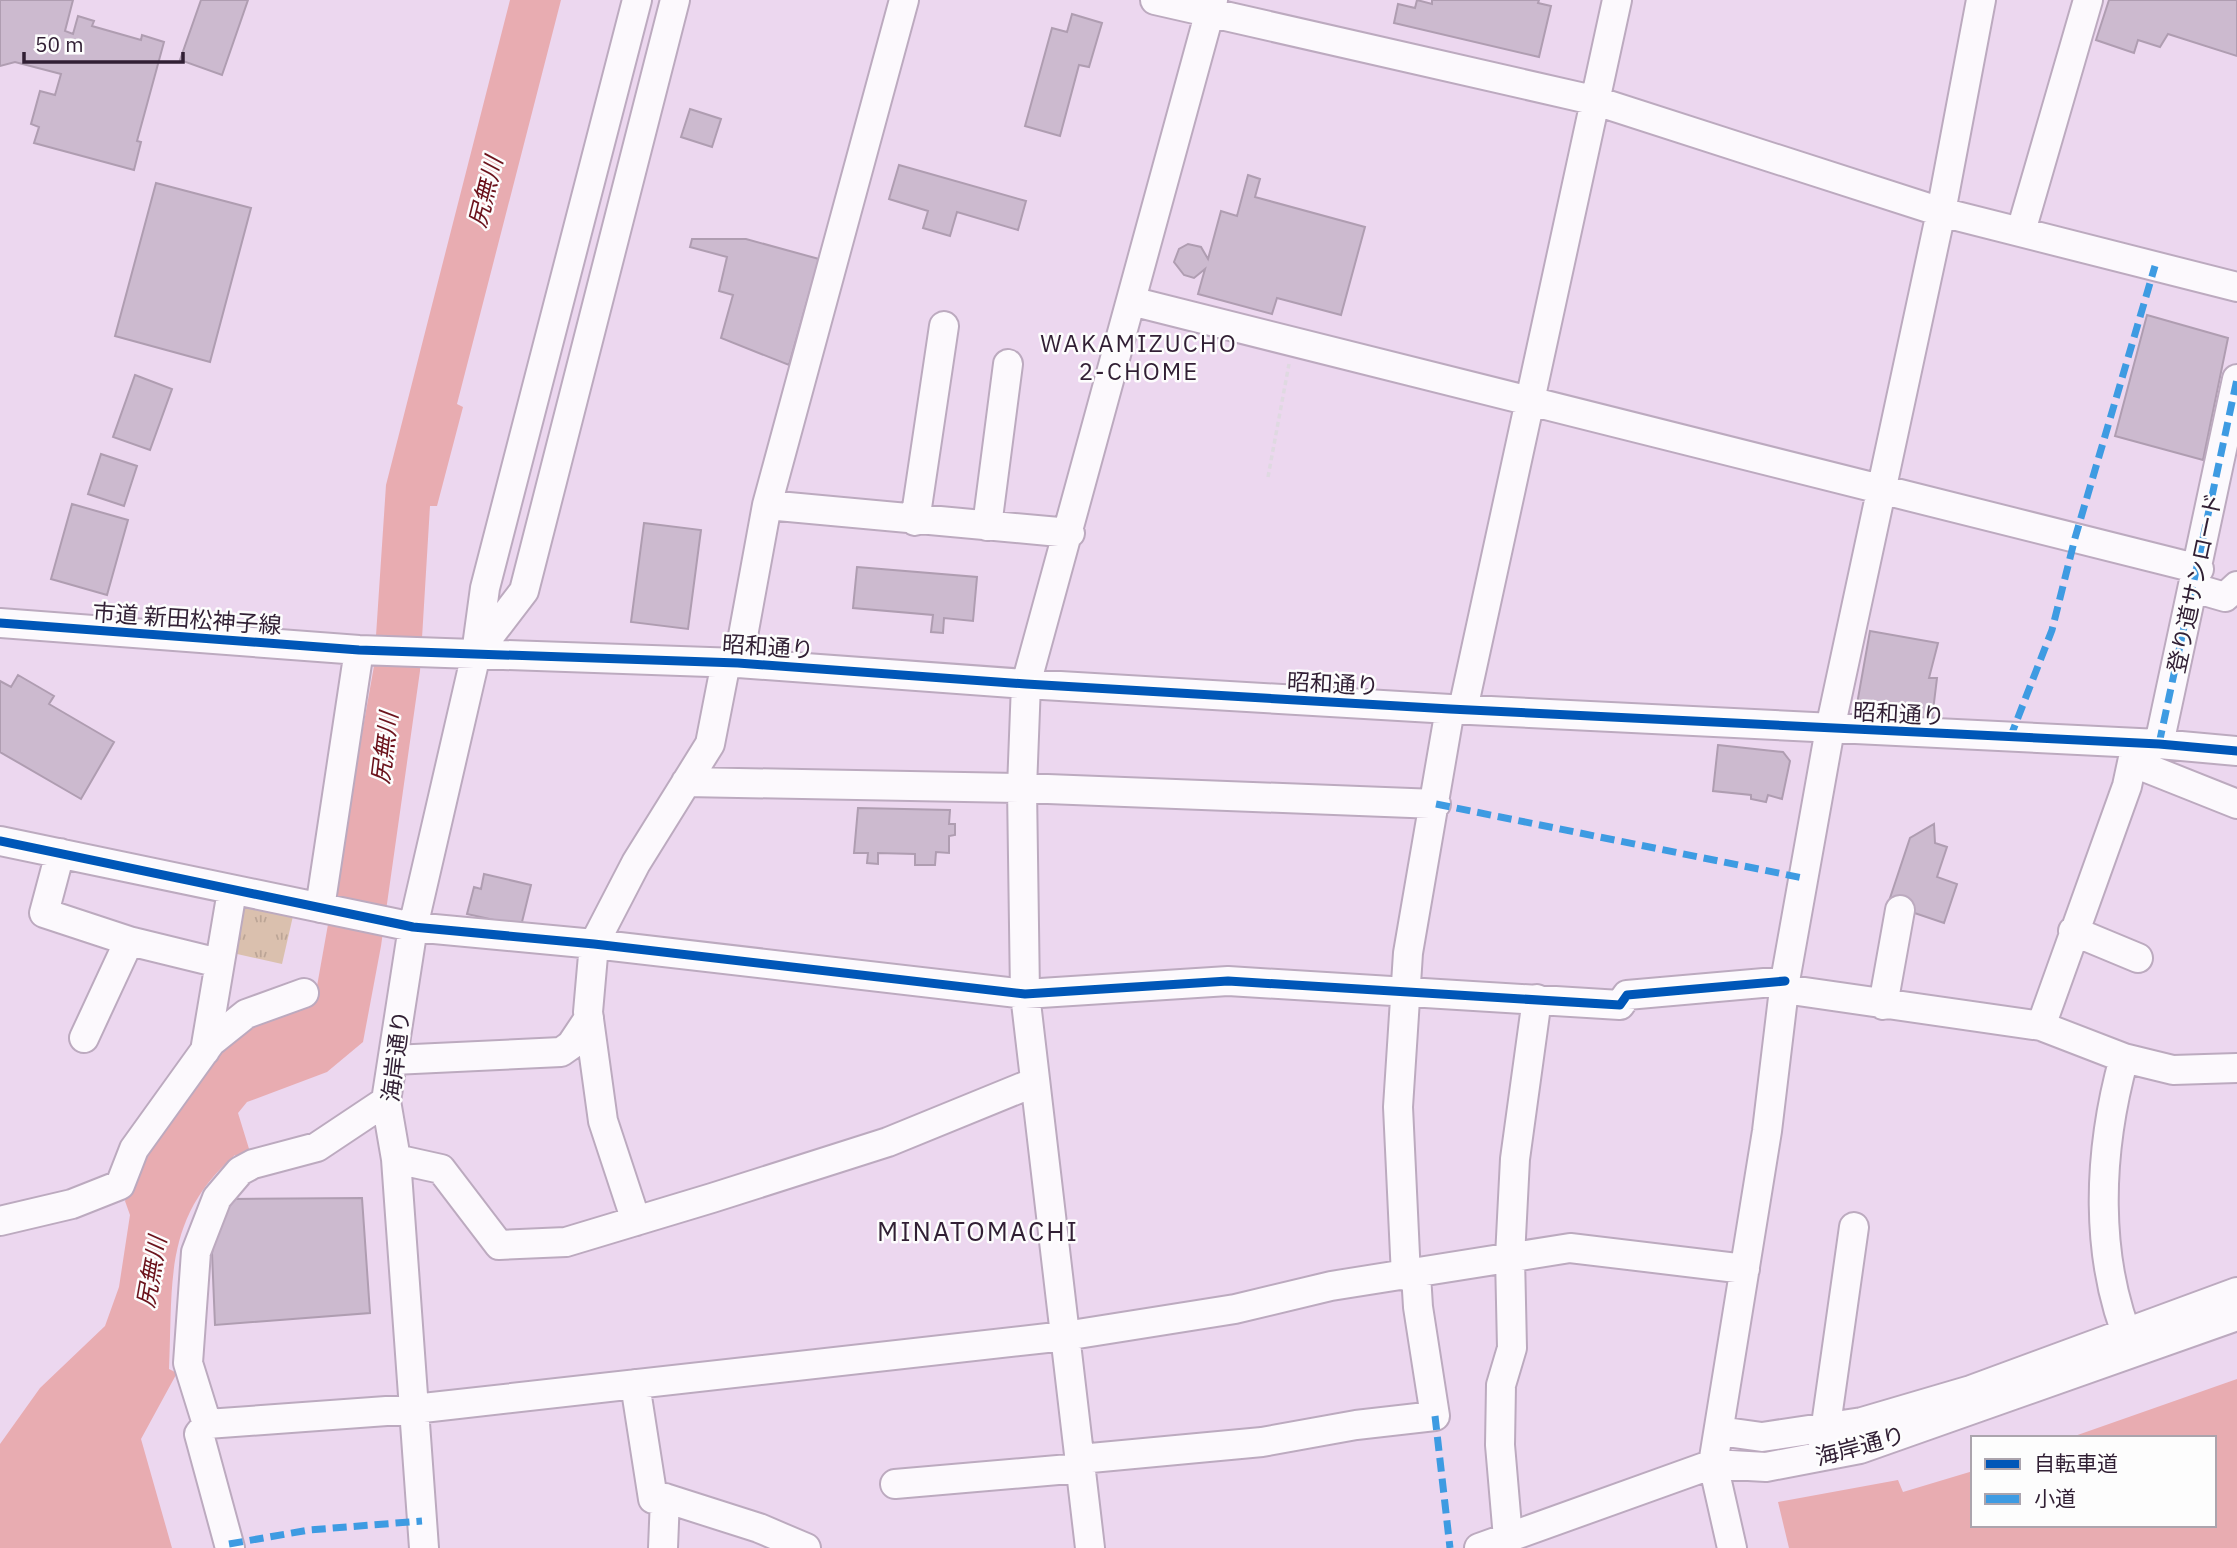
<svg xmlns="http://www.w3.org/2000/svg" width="2237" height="1548" font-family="'IBM Plex Sans','Noto Sans JP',sans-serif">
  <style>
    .grass { fill: url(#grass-tufts) }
    .water { fill: #e8acb1 }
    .building { fill: #ccbacf; stroke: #af9db1; stroke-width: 2 }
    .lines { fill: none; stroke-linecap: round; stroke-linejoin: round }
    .minor-casing { stroke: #bcaabf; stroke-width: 32 }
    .path { stroke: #dfd9e1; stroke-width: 3.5; stroke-dasharray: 5 3.5; stroke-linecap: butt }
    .minor { stroke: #fcf9fd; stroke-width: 28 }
    .quiet { stroke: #3e9be2; stroke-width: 7; stroke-dasharray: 14 7; stroke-linecap: butt }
    .cycleway-casing { stroke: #fdfdfd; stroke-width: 13 }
    .cycleway { stroke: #0057b8; stroke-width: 9 }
    .labels { text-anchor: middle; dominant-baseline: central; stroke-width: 5; stroke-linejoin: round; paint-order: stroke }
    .street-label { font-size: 23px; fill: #311f34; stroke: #fdfdfd }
    .water-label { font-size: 24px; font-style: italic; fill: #6b121b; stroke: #fdfdfd }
    .neighbourhood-label { font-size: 24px; letter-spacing: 2px; fill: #311f34; stroke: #fdfdfd }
    .quarter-label { font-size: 26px; letter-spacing: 2px; fill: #311f34; stroke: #fdfdfd }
  </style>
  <defs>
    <pattern id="grass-tufts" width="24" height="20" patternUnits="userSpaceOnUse" patternTransform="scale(1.75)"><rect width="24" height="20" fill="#dac0ae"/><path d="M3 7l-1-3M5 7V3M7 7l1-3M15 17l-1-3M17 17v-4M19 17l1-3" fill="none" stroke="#bca596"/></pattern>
  </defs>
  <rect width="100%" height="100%" fill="#ecd7ef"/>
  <path class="grass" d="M239,904L293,916L282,964L228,952Z"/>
  <path class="water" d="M510,0H561L457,404L463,407L437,506H430L420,671L381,946L363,1042L327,1072L247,1102L238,1113L250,1152L239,1163L235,1155C163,1218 173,1282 169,1369L177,1373L141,1439L172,1548H0V1444L40,1388L105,1326L119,1287L130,1215L125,1201L144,1156L236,1033L314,1003L374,666L386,485Z
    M2237,1379V1548H1789L1778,1502L1898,1480L1903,1492L1973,1471V1525H2214V1438H2069Z"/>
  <path class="building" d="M0,0H73L65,31L73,34L78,16L94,21L92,26L141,40L142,35L164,42L137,141L141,142L134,170L34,143L39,127L31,124L40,91L55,95L61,74L15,62L0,66Z
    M201,0H248L222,75L180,60Z
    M1417,0L1432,4V0H1539L1538,3L1551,6L1539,57L1394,23L1398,4L1415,8Z
    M2109,0H2237V56L2168,34L2160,47L2138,40L2134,53L2096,40Z
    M1072,14L1102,23L1089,67L1079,65L1060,136L1025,126L1052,28L1067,32Z
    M690,109L721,119L712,147L681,137Z
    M899,165L1026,201L1018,230L957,212L950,236L923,228L928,211L889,199Z
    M1248,175L1260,179L1255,197L1365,227L1341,315L1277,298L1272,314L1198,294L1205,269L1194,278L1184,275L1174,262L1179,249L1188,244L1201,247L1208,259L1221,211L1237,216Z
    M156,183L251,208L210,362L115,336Z
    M692,239H746L819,259L789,365L721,338L733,295L719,291L727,257L690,247Z
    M2147,315L2228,338L2203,460L2115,436Z
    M135,375L172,389L150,450L113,437Z
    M101,454L137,466L124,506L88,494Z
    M72,504L128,520L107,595L51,579Z
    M644,523L701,530L688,629L631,622Z
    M857,567L977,577L973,621L944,618L943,633L931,632L933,615L853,608Z
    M1870,631L1938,643L1929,678H1937L1932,719L1863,712L1857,704Z
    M18,675L54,696L49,704L114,742L81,799L0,752V681L11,687Z
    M1718,745L1783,752L1790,761L1782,799L1768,795L1766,802L1751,799V795L1713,791Z
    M858,808L950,810L949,824H955V835L949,836V853L936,852L935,865H915V854L878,853V864L867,863L868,853H854Z
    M1934,824L1935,843L1947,847L1937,877L1957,884L1944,923L1888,904L1910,838Z
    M484,874L531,885L521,926L467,914L474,887L481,889Z
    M362,1198L370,1313L215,1325L212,1253L219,1220L231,1199Z"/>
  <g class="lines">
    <g class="minor-casing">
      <path id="minor" d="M1155,0L1593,100L1941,212L2237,287
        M2021,231L2088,0
        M1131,301L2199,569
        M767,505L1070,533
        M915,521L944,326
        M987,526L1008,364
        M2194,588L2225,597L2237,586
        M0,623L359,650L738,663L1026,684L1450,709L2159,744L2237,751
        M478,651L524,591L675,0
        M738,663L767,505L904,0
        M1463,709L1617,0
        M2159,744L2237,379
        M2134,763L2237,804
        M686,782L1022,788L1436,804
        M0,841L413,927L594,944L1025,994L1228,981L1620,1005L1627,995L1785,981
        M60,853L44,913L129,941L84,1038
        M320,908L359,650
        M2073,931L2138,958
        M129,941L219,963
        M1784,989L2041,1026L2124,1058L2173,1070L2237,1068
        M1883,1005L1900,910
        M2041,1026L2127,786L2136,744
        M205,1051L232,891
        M2124,1058C2098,1152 2093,1259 2133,1350
        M393,1060L561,1052L571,1045L589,1018
        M396,1159L441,1169L499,1245L566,1242L712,1198L888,1142L1035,1082
        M0,1221L72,1204L120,1185L134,1149L211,1042L246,1014L304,993
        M636,1221L603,1121L588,1012L594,944L636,863L710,744L726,662
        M1406,1276L1398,1107L1408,953L1450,709
        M635,1384L653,1499L665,1498L759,1528L806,1548
        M207,1424L188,1363L196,1252L217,1198L240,1171L253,1164L317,1147L386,1101
        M1719,1431L1762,1437L1862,1422L1971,1390L2237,1292
        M1823,1446L1854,1227
        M1080,1459L1262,1442L1356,1425L1435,1416L1418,1307L1416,1274
        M895,1484L1081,1468
        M1508,1538L1500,1445L1501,1385L1512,1348L1510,1257L1515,1159L1537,999
        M230,1548L199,1434L207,1424L414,1409L1065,1336L1235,1309L1331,1286L1570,1248L1745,1269
        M424,1548L396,1159L386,1101L413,927L476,654L485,588L637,0
        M663,1548L665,1498
        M1090,1548L1025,994L1022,788L1026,684L1213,0
        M1479,1548L1713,1464L1766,1467L1860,1449L2237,1316
        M1732,1548L1713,1464L1767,1131L1785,981L1830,729L1941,212L1981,0"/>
    </g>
    <path class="path" d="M1268,477L1289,364"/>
    <use href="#minor" class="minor"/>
    <path class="quiet" d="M2010,738L2052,630L2075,538L2155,266
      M2159,744L2237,379
      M1436,804L1803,878
      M1435,1416L1450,1548
      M229,1544L309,1530L422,1521"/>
    <g class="cycleway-casing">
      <path id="cycleway" d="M0,623L359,650L738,663L1026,684L1450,709L2159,744L2237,751
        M0,841L413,927L594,944L1025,994L1228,981L1620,1005L1627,995L1785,981"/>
    </g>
    <use href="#cycleway" class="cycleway"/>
  </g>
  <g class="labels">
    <g class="street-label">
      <text transform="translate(2194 583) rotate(-78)">登り道サンロード</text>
      <text transform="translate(187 618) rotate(4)">市道 新田松神子線</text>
      <text transform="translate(768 646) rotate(4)">昭和通り</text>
      <text transform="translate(1333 683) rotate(3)">昭和通り</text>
      <text transform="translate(1899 713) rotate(3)">昭和通り</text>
      <text transform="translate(395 1056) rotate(-83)">海岸通り</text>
      <text transform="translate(1860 1445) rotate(-15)">海岸通り</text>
    </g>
    <g class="water-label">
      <text transform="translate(485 192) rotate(-76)">尻無川</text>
      <text transform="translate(384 748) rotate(-83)">尻無川</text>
      <text transform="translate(151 1272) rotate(-80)">尻無川</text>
    </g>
    <g class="neighbourhood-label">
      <text x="1139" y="343">WAKAMIZUCHO<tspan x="1139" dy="28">2-CHOME</tspan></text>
    </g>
    <g class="quarter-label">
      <text x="978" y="1231">MINATOMACHI</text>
    </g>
  </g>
  <rect x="1971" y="1436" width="245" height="91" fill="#fdfdfd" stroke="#aba4ad" stroke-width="2"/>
  <rect x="1985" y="1459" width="35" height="10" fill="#0057b8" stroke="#aba4ad" stroke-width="2"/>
  <text x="2034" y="1471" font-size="21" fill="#311f34">自転車道</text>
  <rect x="1985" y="1494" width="35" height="10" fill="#3e9be2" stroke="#aba4ad" stroke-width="2"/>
  <text x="2034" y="1506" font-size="21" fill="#311f34">小道</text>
  <path d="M24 52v10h159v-10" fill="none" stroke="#311f34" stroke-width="3.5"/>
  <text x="35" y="52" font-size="21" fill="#311f34" stroke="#fdfdfd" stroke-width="5" paint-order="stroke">50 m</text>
</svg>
